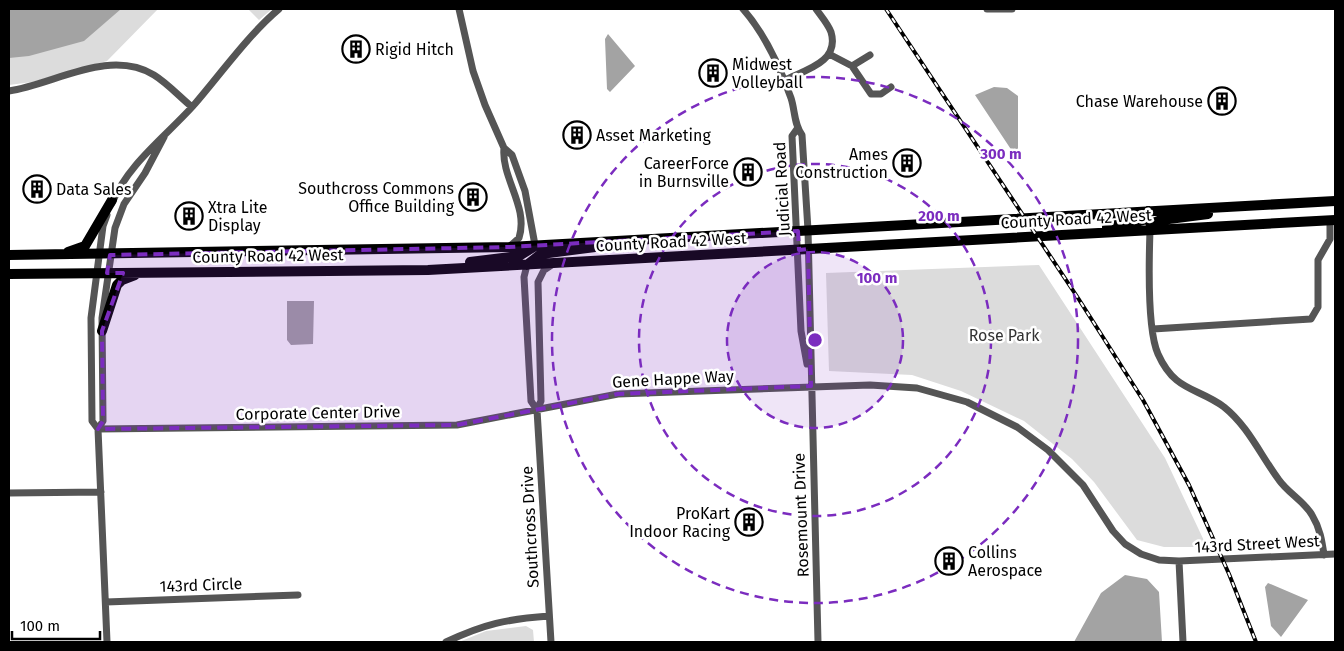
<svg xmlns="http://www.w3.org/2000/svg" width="1344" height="651" font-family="'Fira Sans',sans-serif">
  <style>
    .green { fill: #dcdcdc }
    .water { fill: #a3a3a3 }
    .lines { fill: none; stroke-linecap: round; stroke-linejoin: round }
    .minor { stroke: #555; stroke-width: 7 }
    .highway { stroke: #000; stroke-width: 10 }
    .rail-casing { stroke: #000; stroke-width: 4 }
    .rail { stroke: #fff; stroke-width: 2; stroke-dasharray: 5.5; stroke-linecap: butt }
    .marked { fill: #7b2cbf; fill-opacity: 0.2; stroke: #7b2cbf; stroke-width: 4; stroke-dasharray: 10 6; stroke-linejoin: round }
    .ring { fill: none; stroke: #7b2cbf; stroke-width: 2.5; stroke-dasharray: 9 6 }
    .labels { text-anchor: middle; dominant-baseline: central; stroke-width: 5; stroke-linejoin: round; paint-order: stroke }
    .poi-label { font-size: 16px; fill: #000; stroke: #fff; text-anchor: start }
    .street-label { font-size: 16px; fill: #000; stroke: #fff }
    .park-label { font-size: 16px; fill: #333; stroke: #fff }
    .centre { fill: #7b2cbf; stroke: #fff; stroke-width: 2.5 }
    .ring-label { font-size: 15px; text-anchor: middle; font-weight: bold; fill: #7b2cbf; stroke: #fff; stroke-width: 5; stroke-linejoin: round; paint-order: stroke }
  </style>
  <rect width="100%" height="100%" fill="#fff"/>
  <path class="green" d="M9,9H158L107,61L32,82L9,85Z
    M248,9H272L259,20Z
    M1039,265L1165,458L1207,547H1164L1137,540L1094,482L1072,459L1024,421L961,391L912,375L829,371L826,273Z
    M526,626L533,630L534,642H459L486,631Z"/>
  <path class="water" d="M9,9H121L84,41L29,56L9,58Z
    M608,34L635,66L610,92L607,89L605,39Z
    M994,87L1007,88L1018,96V160L975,95Z
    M287,301H314L313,344L291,345L287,340Z
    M1125,575L1147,579L1159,592L1162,642H1074L1101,593Z
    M1268,583L1308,600L1281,637L1271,626L1265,587Z"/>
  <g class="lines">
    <path class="minor" d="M459,9L473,71L485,105L504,148L512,155L525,191L535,245
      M743,9C765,34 780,67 791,98C795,110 794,125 802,135L808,230L818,642
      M987,9H1012
      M829,54L852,66L871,94H881L891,87
      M852,66L870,55
      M785,80C805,70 840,62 831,32C828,24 821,16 816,9
      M9,91C55,84 109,48 154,75C167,83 180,97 192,107
      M797,129L792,136L801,331L807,364
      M504,148C501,178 529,207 519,238L509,247
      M112,203C128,164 165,137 193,106C219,76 249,34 279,9
      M1150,230C1149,259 1147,330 1158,354C1175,392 1197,387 1224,407C1248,426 1261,456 1279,480C1288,493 1304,501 1312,515C1320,528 1322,541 1324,555
      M527,265L524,277L531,401L537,410
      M1153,329L1311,319L1318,307V260L1330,239V220
      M98,429L457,425L618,394L870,385L917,388L967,402L1017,427L1048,450L1083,485L1113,531L1125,544L1141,554L1159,560L1179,561L1183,642
      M98,429L92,421L91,318L103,226L107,215
      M9,493L101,492
      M1179,561L1335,554
      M106,602L298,595
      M107,642L98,429L103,421L102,318L115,228L124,204L145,173L164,137
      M446,642C484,624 507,619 549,616
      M551,642L537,410L541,401L538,282L544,270L553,264"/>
    <path class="highway" d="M1107,227L1143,220L1148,211
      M1150,230L1151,224L1161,220L1208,214
      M68,252L85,246L112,200
      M9,255L509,247L1335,201
      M470,262L519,256L535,246
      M527,265L541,254L595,247
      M9,274L428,270L1335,220
      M102,331L117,285L122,280L135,275"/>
    <g class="rail-casing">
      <path id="rail" d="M886,9L1078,298L1143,400L1189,485L1229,574L1256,642"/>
    </g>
    <use href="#rail" class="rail"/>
  </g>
  <path class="marked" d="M798,231L799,250L808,249L811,386L618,394L457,425L98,429L103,421L102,331L123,273H107L110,255L509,247Z"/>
  <circle cx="815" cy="340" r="88" fill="#7b2cbf" fill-opacity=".12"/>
  <g class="ring">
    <circle cx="815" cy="340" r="88"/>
    <circle cx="815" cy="340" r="176"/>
    <circle cx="815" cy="340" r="263"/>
  </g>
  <defs>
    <g id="building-ring" transform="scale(1.4375)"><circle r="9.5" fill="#fff" stroke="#000" stroke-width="1.5"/><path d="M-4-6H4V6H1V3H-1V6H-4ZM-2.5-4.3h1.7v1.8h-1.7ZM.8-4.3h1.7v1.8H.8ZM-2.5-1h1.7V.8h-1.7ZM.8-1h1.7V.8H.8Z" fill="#000"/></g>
  </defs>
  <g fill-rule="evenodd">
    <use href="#building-ring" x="356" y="49"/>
    <use href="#building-ring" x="713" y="73"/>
    <use href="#building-ring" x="1222" y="101"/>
    <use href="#building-ring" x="577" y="135"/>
    <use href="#building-ring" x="907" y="163"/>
    <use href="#building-ring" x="748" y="172"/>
    <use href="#building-ring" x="37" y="189"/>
    <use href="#building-ring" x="473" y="197"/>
    <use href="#building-ring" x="189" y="216"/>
    <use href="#building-ring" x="749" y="522"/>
    <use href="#building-ring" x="949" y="561"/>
  </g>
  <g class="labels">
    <g class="poi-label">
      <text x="375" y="49">Rigid Hitch</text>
      <text x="732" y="64">Midwest<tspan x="732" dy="18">Volleyball</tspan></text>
      <text x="1203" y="101" text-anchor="end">Chase Warehouse</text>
      <text x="596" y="135">Asset Marketing</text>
      <text x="888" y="154" text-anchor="end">Ames<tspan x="888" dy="18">Construction</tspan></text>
      <text x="729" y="163" text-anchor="end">CareerForce<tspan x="729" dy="18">in Burnsville</tspan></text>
      <text x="454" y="188" text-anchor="end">Southcross Commons<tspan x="454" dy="18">Office Building</tspan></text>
      <text x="56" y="189">Data Sales</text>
      <text x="208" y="207">Xtra Lite<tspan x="208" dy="18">Display</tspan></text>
      <text x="730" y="513" text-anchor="end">ProKart<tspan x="730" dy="18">Indoor Racing</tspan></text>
      <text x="968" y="552">Collins<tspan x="968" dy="18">Aerospace</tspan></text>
    </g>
    <g class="street-label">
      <text transform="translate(782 189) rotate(-93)">Judicial Road</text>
      <text transform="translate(1076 219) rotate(-3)">County Road 42 West</text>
      <text transform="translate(671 242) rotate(-3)">County Road 42 West</text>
      <text transform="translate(268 256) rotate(-1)">County Road 42 West</text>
      <text transform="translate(673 379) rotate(-3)">Gene Happe Way</text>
      <text transform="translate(318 413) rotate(-1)">Corporate Center Drive</text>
      <text transform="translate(801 515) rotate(-92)">Rosemount Drive</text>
      <text transform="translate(530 527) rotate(-93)">Southcross Drive</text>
      <text transform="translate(1257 544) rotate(-3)">143rd Street West</text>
      <text transform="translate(201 585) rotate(-2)">143rd Circle</text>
    </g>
    <g class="park-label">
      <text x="1004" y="335">Rose Park</text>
    </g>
  </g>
  <circle cx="815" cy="340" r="8" class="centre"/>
  <g class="ring-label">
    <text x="1001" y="159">300 m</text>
    <text x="939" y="221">200 m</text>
    <text x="877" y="283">100 m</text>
  </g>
  <rect width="1344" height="651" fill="none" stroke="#000000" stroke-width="20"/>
  <path d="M12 631v8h88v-8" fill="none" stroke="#000000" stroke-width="2.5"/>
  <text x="20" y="631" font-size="15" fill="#000000" stroke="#ffffff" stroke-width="4" paint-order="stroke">100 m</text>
</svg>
